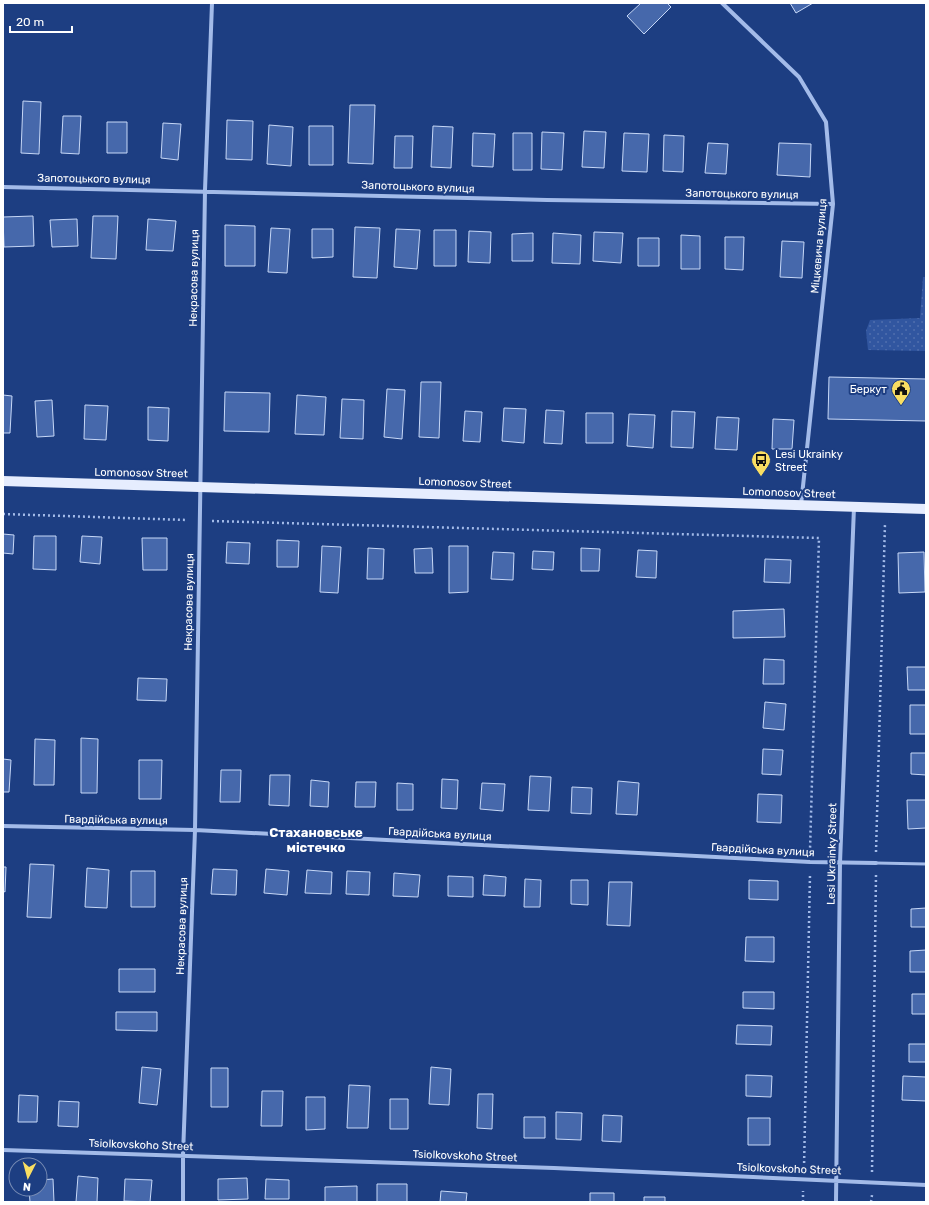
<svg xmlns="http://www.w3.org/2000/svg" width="929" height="1205" font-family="Rubik,sans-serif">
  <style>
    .grass { fill: url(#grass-dots) }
    .building { fill: #4668ab; stroke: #c7d8f7 }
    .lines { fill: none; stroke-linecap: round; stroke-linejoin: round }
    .path { stroke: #a3bbe9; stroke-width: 2.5; stroke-dasharray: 2 3; stroke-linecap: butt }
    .lane { stroke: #a3bbe9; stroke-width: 3 }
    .street { stroke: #a3bbe9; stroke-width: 4 }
    .primary { stroke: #e6edfe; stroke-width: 10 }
    .labels { text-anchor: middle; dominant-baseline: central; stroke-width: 4; stroke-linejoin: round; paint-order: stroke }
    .street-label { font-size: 11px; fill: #fff; stroke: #1d3e82 }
    .poi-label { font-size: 11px; fill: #fff; stroke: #1d3e82; text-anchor: end }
    .quarter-label { font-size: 13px; font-weight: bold; fill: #fff; stroke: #1d3e82 }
  </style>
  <defs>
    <pattern id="grass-dots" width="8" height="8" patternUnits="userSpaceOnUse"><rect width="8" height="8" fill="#3156a0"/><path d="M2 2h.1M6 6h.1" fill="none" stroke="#506fae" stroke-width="1.8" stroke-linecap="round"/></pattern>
  </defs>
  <rect width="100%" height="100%" fill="#1d3e82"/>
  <path class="grass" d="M923,277H926V351L868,350L866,331L870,320L920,318Z"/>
  <path class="building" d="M641,3H667L671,7L644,34L627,16Z
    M790,3H813L796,13Z
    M23,101L41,102L39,154L21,153Z
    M350,105H375L373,164L348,163Z
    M63,116H81L79,154L61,153Z
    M227,120L253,121L252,160L226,159Z
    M107,122H127V153H107Z
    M163,123L181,124L178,160L161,158Z
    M269,125L293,127L291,166L267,164Z
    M309,126H333V165H309Z
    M433,126L453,127L451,168L431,167Z
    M584,131L606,132L604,168L582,167Z
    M542,132L564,133L562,170L541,169Z
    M473,133L495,134L493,167L472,166Z
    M513,133H532V170H513Z
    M624,133L649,134L647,172L622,171Z
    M664,135L684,136L683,172L663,171Z
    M395,136H413L412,168H394Z
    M708,143L728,144L726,174L705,173Z
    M779,143L811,144L810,177L777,175Z
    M33,216L34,246L4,247L3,217Z
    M93,216H118L116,259L91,258Z
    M77,219L78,246L52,247L50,220Z
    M148,219L176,221L173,251L146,250Z
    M225,225L255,226V266H225Z
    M355,227L380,228L377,278L353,277Z
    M271,228L290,229L287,273L268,272Z
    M312,229H333V257L312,258Z
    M396,229L420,230L417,269L394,267Z
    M434,230H456V266H434Z
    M469,231L491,232L490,263L468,262Z
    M594,232L623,233L621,263L593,261Z
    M533,233V261H512V234Z
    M553,233L581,235L580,264L552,263Z
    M681,235L700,236V269H681Z
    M725,237H744L743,270L725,269Z
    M638,238H659V266H638Z
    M782,241L804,242L802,278L780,277Z
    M829,377L926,379V421L828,419Z
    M421,382H441L439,438L419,437Z
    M387,389L405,390L402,439L384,437Z
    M225,392L270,393L269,432L224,431Z
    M3,395L12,396L10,433H3Z
    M297,395L326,397L324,435L295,434Z
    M342,399L364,400L363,439L340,438Z
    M52,400L54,436L37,437L35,401Z
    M85,405L108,406L106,440L84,439Z
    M148,407L169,408L168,441L148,440Z
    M504,408L526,409L524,443L502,441Z
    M546,410L564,411L562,444L544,443Z
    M465,411L482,412L480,442L463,441Z
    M672,411L695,412L693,448L671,447Z
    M586,413H613V443H586Z
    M629,414L655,415L653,448L627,446Z
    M717,417L739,418L737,450L715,449Z
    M773,419L794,420L792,449H772Z
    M3,534L14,535L13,554L3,553Z
    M34,536H56V570L33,569Z
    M82,536L102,537L100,564L80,562Z
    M142,538H167V570H143Z
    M277,540L299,541L298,567H277Z
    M227,542L250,543L249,564L226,563Z
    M322,546L341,547L338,593L320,592Z
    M449,546H468V592L449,593Z
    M368,548L384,549L383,579H367Z
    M432,548L433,573H415L414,549Z
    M581,548L600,549L599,571H581Z
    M638,550L657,551L656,578L636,577Z
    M533,551L554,552L553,570L532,569Z
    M493,552L514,553L513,580L491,579Z
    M924,552L925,592L899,593L898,553Z
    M765,559L791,560L790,583L764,582Z
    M784,609L785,637L733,638V611Z
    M764,659L784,660V684H763Z
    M907,667H926V690H908Z
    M138,678L167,679L166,701L137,700Z
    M765,702L786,704L784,730L763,728Z
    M910,705H926V734H910Z
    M81,738L98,739L97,793H81Z
    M35,739L55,740L54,785H34Z
    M763,749L783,750L781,775L762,774Z
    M911,753H926V775L911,774Z
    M3,759L11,760L9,792H3Z
    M139,760H162L161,799H139Z
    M221,770H241L240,802H220Z
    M270,775H290L289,806L269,805Z
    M530,776L551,777L549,811L528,810Z
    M442,779L458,780L457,809L441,808Z
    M311,780L329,782L328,807L310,806Z
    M618,781L639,783L637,815L616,814Z
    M356,782H376L375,807H355Z
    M397,783L413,784V810H397Z
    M482,783L505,784L503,811L480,809Z
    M572,787L592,788L591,814L571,813Z
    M758,794L782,795L781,823L757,822Z
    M907,800H926V828L908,829Z
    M30,864L54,865L51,918L27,917Z
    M3,867H6L5,892L3,891Z
    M87,868L109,870L107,908L85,907Z
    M213,869L237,870L236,895L211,894Z
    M266,869L289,871L287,895L264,893Z
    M307,870L332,872L331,894L305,893Z
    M131,871H155V907H131Z
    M347,871L370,872L369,895L346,894Z
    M394,873L420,875L418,897L393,896Z
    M484,875L506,877L505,896L483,895Z
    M448,876L473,877V897L448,896Z
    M525,879L541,880L540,907H524Z
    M571,880H588V905L571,904Z
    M749,880L778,881V900L749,899Z
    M609,882H632L630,926L607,925Z
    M926,908V927H911V909Z
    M746,937H774V962L745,961Z
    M926,950V972H910V951Z
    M119,969H155V992H119Z
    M743,992H774V1009L743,1008Z
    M912,994H926V1014H912Z
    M116,1012H157V1031L116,1030Z
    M737,1025L772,1026L771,1045L736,1044Z
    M909,1044H926V1062H909Z
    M142,1067L161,1069L157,1105L139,1103Z
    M431,1067L451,1069L449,1105L429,1104Z
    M211,1068H228V1107H211Z
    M746,1075L772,1076L771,1097L746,1096Z
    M903,1076L926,1077V1101L902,1100Z
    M349,1085L370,1086L368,1128H347Z
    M262,1091H283L282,1126H261Z
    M478,1094H493L492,1129L477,1128Z
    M19,1095L38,1096L37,1122H18Z
    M306,1097H325V1129L306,1130Z
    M390,1099H408V1129H390Z
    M59,1101L79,1102L78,1127L58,1126Z
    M556,1112L582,1113L581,1140L556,1139Z
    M603,1115L622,1116L621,1142L602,1141Z
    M524,1117H545V1138H524Z
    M748,1118H770V1145H748Z
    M78,1176L98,1178L97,1202H76Z
    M247,1178L248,1199L218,1200V1179Z
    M53,1179L54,1202H30L29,1189H40V1180Z
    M125,1179L152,1180L150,1202L124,1201Z
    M266,1179L289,1180V1199H265Z
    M377,1184H407V1202H377Z
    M357,1186V1202H325V1187Z
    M441,1191L467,1193L466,1202H440Z
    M590,1193H614V1202H590Z
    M644,1197H665V1202H644Z"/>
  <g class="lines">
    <path class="path" d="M3,514L187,520
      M212,521L819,538L810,850
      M876,852L885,523
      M804,1168L810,875
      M872,1172L876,875
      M803,1202V1191
      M871,1202L872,1195"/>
    <path class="lane" d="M876,863L926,864"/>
    <path class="street" d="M722,3L799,77L826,122L833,204L801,505
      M3,187L547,200L833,204
      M3,826L195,830L810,862L876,863
      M3,1150L554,1168L926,1185
      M183,1202V1155L195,830L205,190L212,3
      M836,1202L840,863L854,507"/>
    <path class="primary" d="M3,481L926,509"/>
  </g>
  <defs>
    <g id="civic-pin" transform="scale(1)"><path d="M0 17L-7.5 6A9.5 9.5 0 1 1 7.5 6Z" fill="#f9de62" stroke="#1d3e82"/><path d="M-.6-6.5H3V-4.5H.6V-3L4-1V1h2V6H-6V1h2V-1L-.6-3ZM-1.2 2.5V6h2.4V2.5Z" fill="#111"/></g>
    <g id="bus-pin" transform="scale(1)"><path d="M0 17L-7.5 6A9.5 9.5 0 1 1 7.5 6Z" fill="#f9de62" stroke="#1d3e82"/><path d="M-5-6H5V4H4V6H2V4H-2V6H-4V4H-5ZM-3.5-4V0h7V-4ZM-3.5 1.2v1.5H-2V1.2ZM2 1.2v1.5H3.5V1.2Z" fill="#111"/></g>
  </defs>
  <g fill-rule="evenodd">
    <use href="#civic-pin" x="901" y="389"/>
    <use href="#bus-pin" x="761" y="460"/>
  </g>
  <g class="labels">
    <g class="street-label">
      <text transform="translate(94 179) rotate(1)">Запотоцького вулиця</text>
      <text transform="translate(418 187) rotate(2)">Запотоцького вулиця</text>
      <text transform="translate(742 194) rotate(1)">Запотоцького вулиця</text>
      <text transform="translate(819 246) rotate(-85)">Міцкевича вулиця</text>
      <text transform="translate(194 278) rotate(-89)">Некрасова вулиця</text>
      <text transform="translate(141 473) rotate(1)">Lomonosov Street</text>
      <text transform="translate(465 483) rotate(2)">Lomonosov Street</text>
      <text transform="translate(789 493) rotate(2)">Lomonosov Street</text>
      <text transform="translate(189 602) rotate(-89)">Некрасова вулиця</text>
      <text transform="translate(116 820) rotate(1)">Гвардійська вулиця</text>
      <text transform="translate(440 834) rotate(3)">Гвардійська вулиця</text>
      <text transform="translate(763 850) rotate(3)">Гвардійська вулиця</text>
      <text transform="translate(832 854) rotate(-89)">Lesi Ukrainky Street</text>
      <text transform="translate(182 926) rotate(-88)">Некрасова вулиця</text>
      <text transform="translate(141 1145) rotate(2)">Tsiolkovskoho Street</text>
      <text transform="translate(465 1156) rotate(2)">Tsiolkovskoho Street</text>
      <text transform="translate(789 1169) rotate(2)">Tsiolkovskoho Street</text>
    </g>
    <g class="poi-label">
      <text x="887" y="389">Беркут</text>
      <text x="775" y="454" text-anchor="start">Lesi Ukrainky<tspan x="775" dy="13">Street</tspan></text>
    </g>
    <g class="quarter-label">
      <text x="316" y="832">Стахановське<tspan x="316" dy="15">містечко</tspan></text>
    </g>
  </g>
  <rect width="929" height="1205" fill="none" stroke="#ffffff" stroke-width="8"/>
  <g transform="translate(28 1177) rotate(186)"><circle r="19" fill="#1d3e82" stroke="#778bb4"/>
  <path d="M0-3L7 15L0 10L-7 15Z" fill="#f9de62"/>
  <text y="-6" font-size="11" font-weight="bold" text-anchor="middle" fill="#ffffff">N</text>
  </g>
  <path d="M10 26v6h62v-6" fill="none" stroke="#ffffff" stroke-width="2"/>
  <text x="16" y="26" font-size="12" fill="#ffffff" stroke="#1d3e82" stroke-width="3" paint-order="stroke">20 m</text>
</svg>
